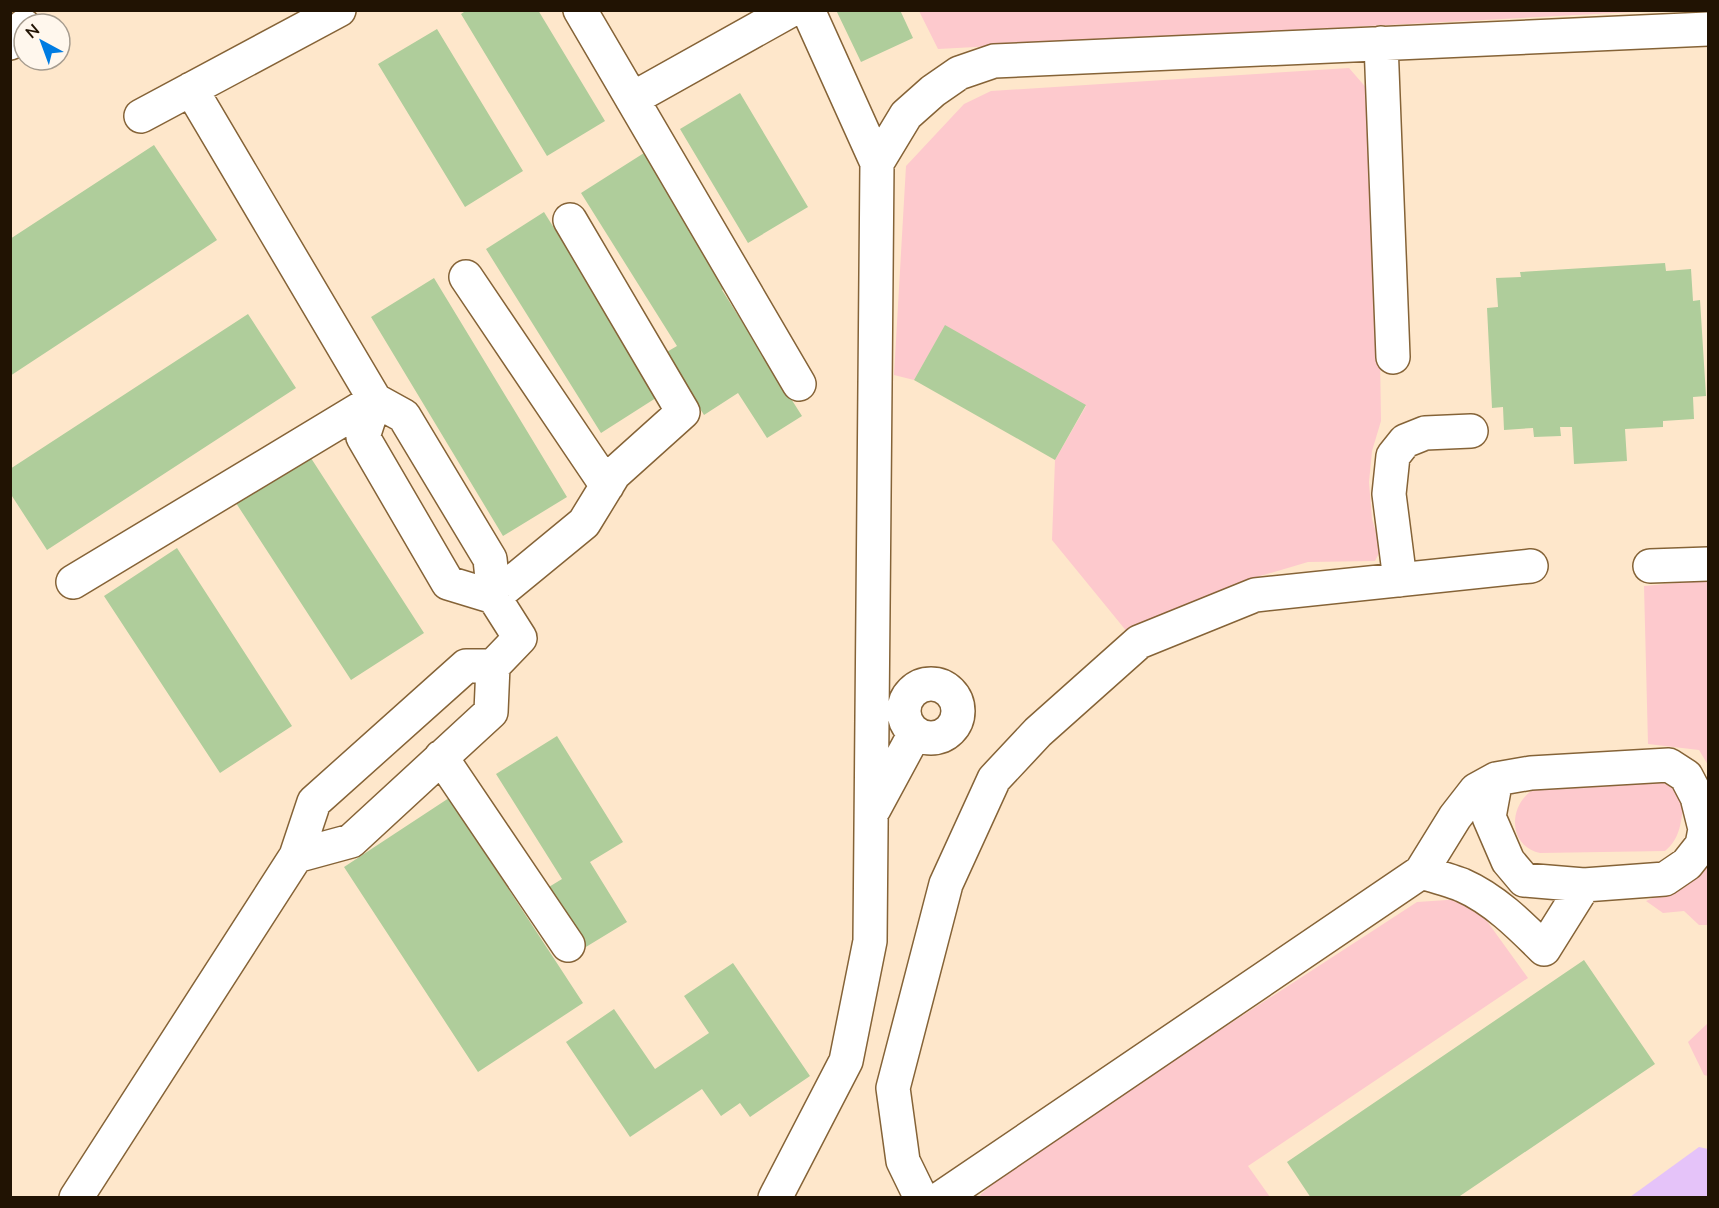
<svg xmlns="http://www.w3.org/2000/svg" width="1719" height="1208" font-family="Mulish,sans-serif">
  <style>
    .green { fill: #fdc9cd }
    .water { fill: #e5c3f9 }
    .building { fill: #afcd9b }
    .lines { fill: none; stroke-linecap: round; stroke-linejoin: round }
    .minor-casing { stroke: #856337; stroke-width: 36 }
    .minor { stroke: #fff; stroke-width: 33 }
  </style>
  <rect width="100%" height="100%" fill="#fee7cb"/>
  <path class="green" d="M919,11H1652L938,49Z
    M1349,68L1376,99L1381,421L1372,451L1369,482L1372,519L1381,549L1375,561L1308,562L1250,579L1194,604L1162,614L1128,633L1052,540L1055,460L1086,406L945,326L914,380L894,375L906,166L964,104L991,91Z
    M1708,580V765L1699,750L1648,744L1644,586Z
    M1662,783L1670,784L1684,801C1681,821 1681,838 1665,851L1540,853C1510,847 1507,809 1531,791C1534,789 1540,788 1544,787Z
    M1708,852V925H1699L1684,911L1663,913L1646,901L1668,891Z
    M1462,899L1484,917L1528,978L1248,1166L1270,1197L979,1198L981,1194L1025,1157L1417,902Z
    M1708,1023V1076L1704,1075L1688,1042Z"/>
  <path class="water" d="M1699,1147L1708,1149V1197H1630Z"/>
  <path class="building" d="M467,10H538L605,121L547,156L461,14Z
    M836,10H900L913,38L861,62Z
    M437,29L523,171L465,207L378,64Z
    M740,93L808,207L748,243L680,129Z
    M154,145L217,240L10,376V239Z
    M644,153L728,286L722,290L802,416L767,438L738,393L704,415L665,353L677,346L581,193Z
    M544,212L659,396L601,433L486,249Z
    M1665,263L1666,271L1691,269L1693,301L1700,300L1706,396L1693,397L1694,419L1663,421V427L1625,429L1627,461L1574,464L1572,427H1560L1561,436L1534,437L1533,428L1504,430L1503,407L1492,408L1487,308L1498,307L1496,278L1521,277L1520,272Z
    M434,278L567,497L503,536L371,317Z
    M248,314L296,388L47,550L10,493V469Z
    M945,325L1086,405L1055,460L914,380Z
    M309,455L424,633L351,680L236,503Z
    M177,548L292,726L220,773L104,596Z
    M557,736L623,842L590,862L627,922L576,953L539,893L562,879L496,774Z
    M449,798L583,1003L478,1072L344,867Z
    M1584,960L1655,1064L1457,1198H1311L1287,1162Z
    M733,963L810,1076L750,1117L740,1103L721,1116L702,1089L630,1137L566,1042L614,1009L655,1069L709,1033L684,996Z"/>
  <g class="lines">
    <g class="minor-casing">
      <path id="minor" d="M580,10L799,384
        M808,10L877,163
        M10,43L24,26
        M1381,43L1393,357
        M191,89L375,400L404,416L490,559L494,597L520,638L493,666L491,712L351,841L296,856L314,802L466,666H493
        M632,99L791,10
        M141,116L339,10
        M466,277L607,486
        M375,400L363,437L448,583L494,597
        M1650,566L1708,564
        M1400,580L1389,494L1393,456L1405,441L1425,433L1471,431
        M73,582L375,400
        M494,597L584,523L614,474L683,412L570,220
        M904 711a27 27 0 1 1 54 0a27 27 0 1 1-54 0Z
        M441,757L568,945
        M874,809L915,733
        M1421,872C1435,876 1449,880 1462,885C1494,899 1520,925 1544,949L1584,885
        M76,1198L296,856
        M775,1198L846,1061L870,941L877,163L906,115L933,91L959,73L994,61L1708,29
        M921,1198L903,1161L893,1088L946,884L994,779L1038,732L1139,642L1255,595L1531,566
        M941,1198L1421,872L1455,817L1476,790L1496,779L1531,773L1669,765L1686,776L1697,797L1705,829L1702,845L1687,864L1665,879L1584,885L1524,880L1508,861L1489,817L1496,779"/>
    </g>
    <use href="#minor" class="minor"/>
  </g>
  <rect width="1719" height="1208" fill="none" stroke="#211303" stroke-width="24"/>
  <g transform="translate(42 42) rotate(319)"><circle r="28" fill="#fff7ed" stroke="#a69c8f" stroke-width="1.5"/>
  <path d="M0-4.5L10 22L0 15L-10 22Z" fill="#007ce2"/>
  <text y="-9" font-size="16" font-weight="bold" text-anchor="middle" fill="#211303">N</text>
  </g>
</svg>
